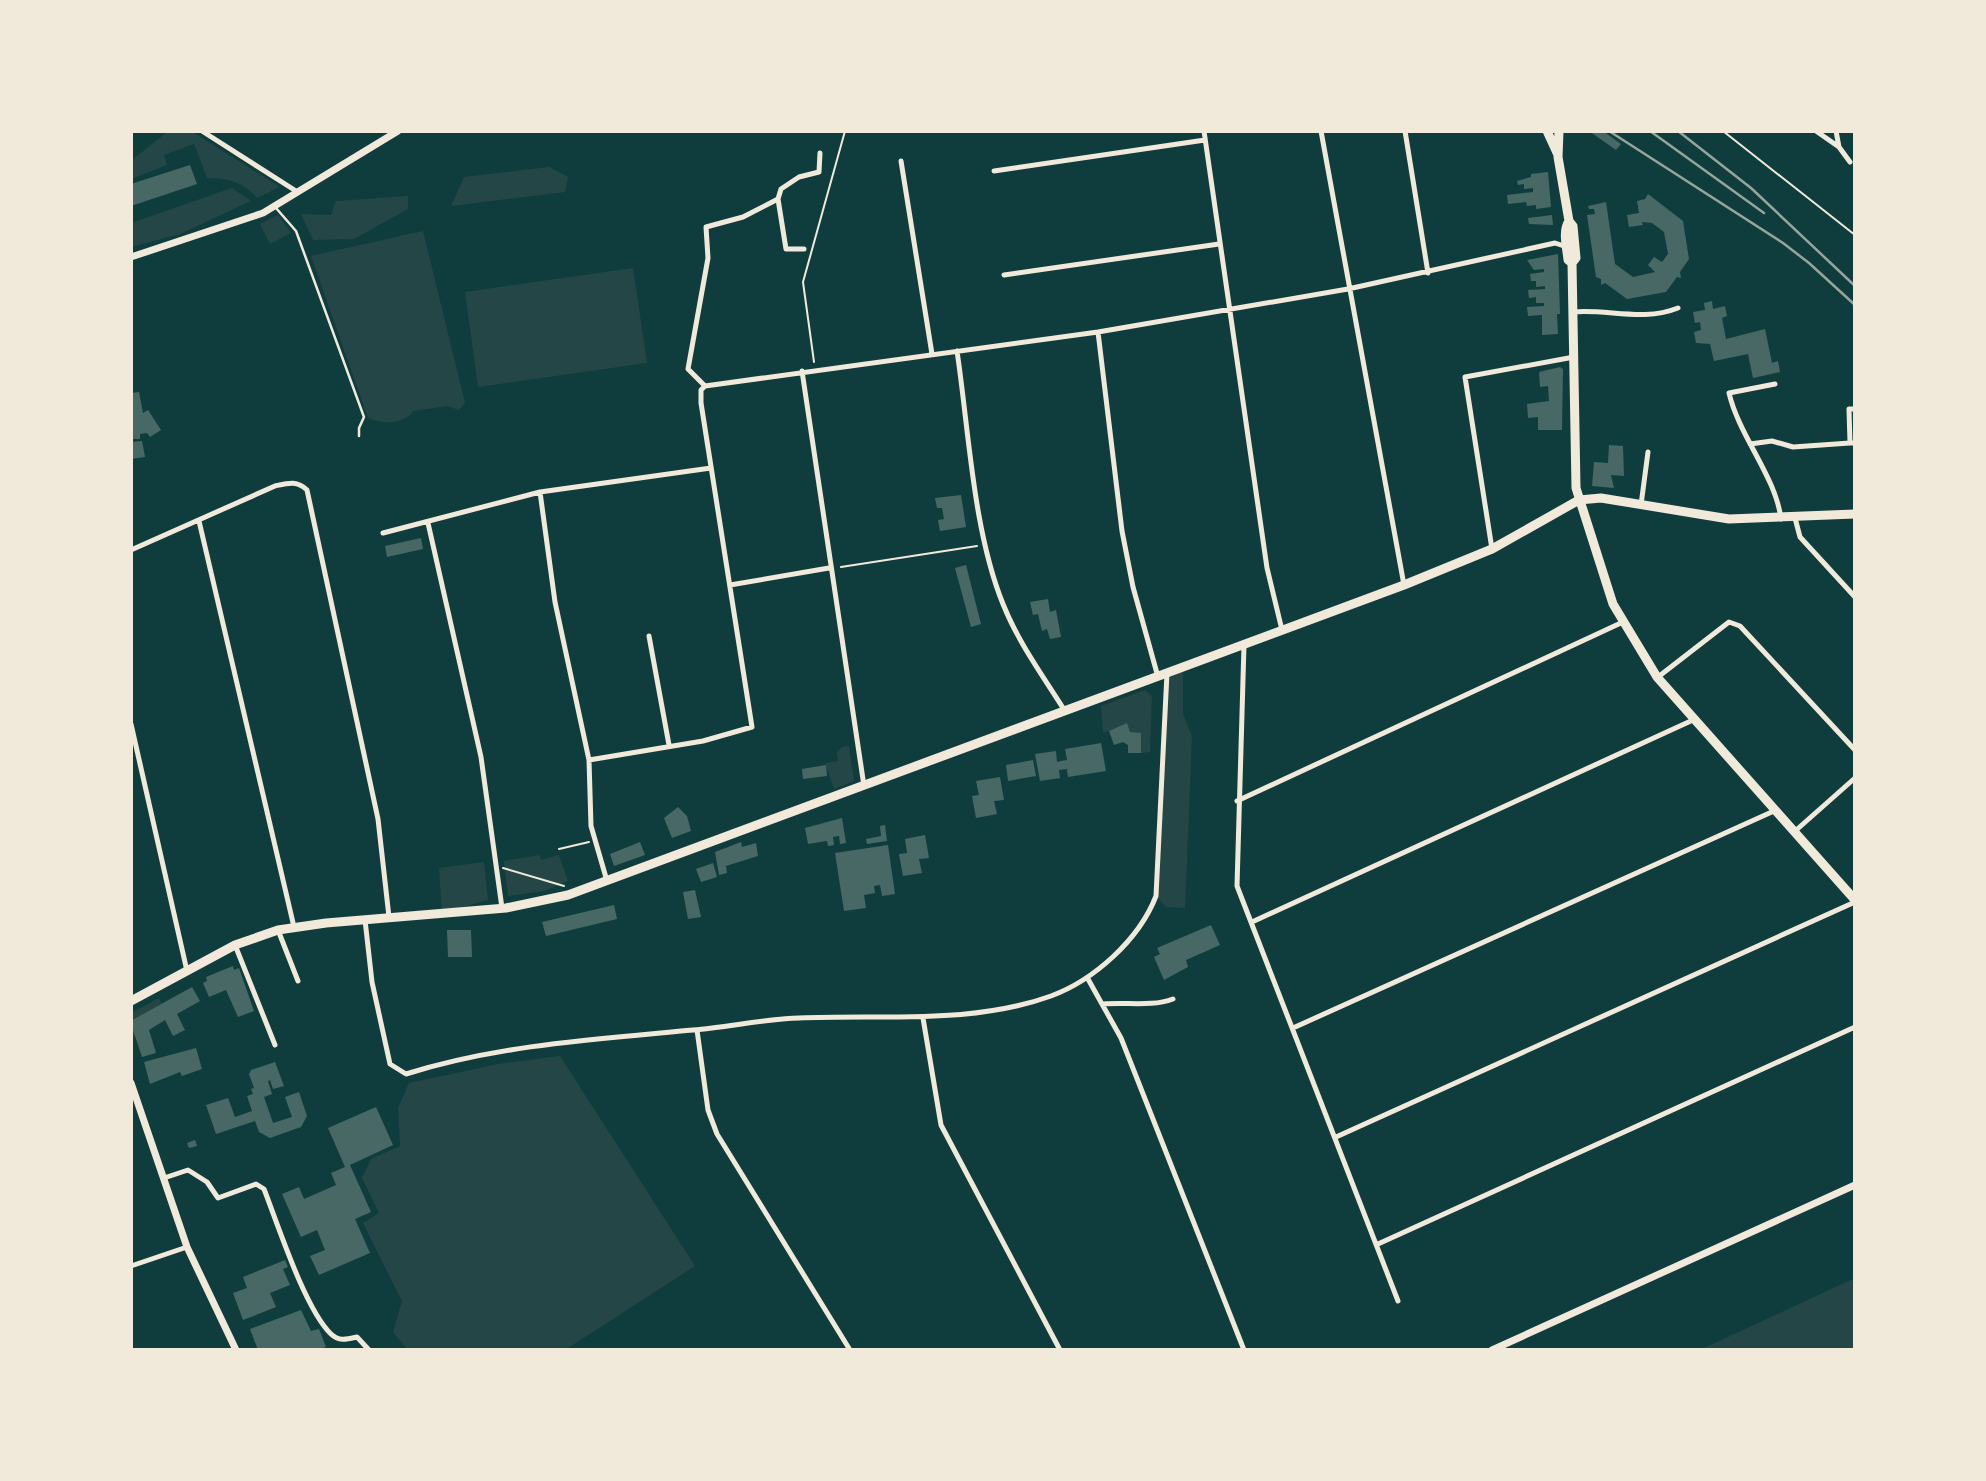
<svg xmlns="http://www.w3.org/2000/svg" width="1986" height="1481" font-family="'Archivo Narrow',sans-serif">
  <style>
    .green { fill: #244646 }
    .building { fill: #486865 }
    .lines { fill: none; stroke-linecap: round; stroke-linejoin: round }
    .path { stroke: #f1e9da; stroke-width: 2 }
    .service { stroke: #f1e9da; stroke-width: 2.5 }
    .minor { stroke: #f1e9da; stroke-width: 5 }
    .tertiary { stroke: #f1e9da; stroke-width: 7 }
    .primary { stroke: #f1e9da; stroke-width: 9 }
    .rail { stroke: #97a49c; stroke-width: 2.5 }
  </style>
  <rect width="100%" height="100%" fill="#0f3d3e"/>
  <path class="green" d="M168,131H191L280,187L257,198C244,182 227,178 207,178L194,144L164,155L167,165L131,179V161Z
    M549,167L568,177L565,192L451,206L464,177Z
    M232,188L251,201L180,234L131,247V223Z
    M408,196V209L354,239L313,240L301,214L331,215L336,201Z
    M278,215L291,233L270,244L260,224Z
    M423,231L465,403L459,410L447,406L413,411C404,425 382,424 368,418L311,256Z
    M633,268L647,363L478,387L465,292Z
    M1183,667V714L1192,736L1185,908L1166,907L1156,896L1167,673Z
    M1145,690L1152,696L1150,752L1141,753V734L1130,732L1127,724L1103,733L1101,706Z
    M849,746L854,781L834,789L825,763L838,761L837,752L842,747Z
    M540,855L541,860L559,855L568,881L544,891L508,896L504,861Z
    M484,862L488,900L442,913L439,868Z
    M159,998L161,1004L134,1019L132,1024L135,1036L131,1037V1013Z
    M560,1056L695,1266L565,1350H408L393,1332L402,1301L363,1223L379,1213L362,1178L371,1159L400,1146L398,1108L409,1083L498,1064Z
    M1855,1278V1350H1699L1715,1343Z"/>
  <path class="building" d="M1589,131H1603L1621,144L1616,150Z
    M190,165L197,184L131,206V184Z
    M1548,172L1551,207L1536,209V205L1527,206L1526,202L1508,204L1507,195L1533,192V188L1524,189V184L1518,185L1517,181L1531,177V174Z
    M1648,194L1683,221L1689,259L1680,272L1681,278L1677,277L1666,292L1627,299L1605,283L1601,285V279L1596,277L1587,215L1595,214L1594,209H1589L1588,206L1606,202L1615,264L1633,277L1655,272L1648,265L1654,257L1662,262L1668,254L1664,232L1652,223L1642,222L1643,225L1629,227L1627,215L1639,213L1637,201L1645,199Z
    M1552,215L1553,225L1529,224L1528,218Z
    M1558,254L1560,314H1557L1558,334L1542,335V315L1528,316L1527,307L1544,306V303H1536V297L1529,298L1528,290L1545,289V286L1536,287V281H1531L1530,274L1544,272V269L1534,270L1527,260Z
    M1712,301L1713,309L1725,306L1727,316L1722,318L1726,339L1765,329L1772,363L1778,361L1780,372L1753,378L1748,354L1714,361L1710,344L1696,343L1694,332L1701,330L1700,322L1695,323L1693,312L1705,310L1704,303Z
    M1560,367L1563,369L1562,430H1538V417L1528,418L1527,404L1549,401L1548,386L1540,387L1539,372Z
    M139,392L143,413L148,410L161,430L150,437L147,433L140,434V439H131V393Z
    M142,441L145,457L131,459V442Z
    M1609,445L1623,446L1624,476L1611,475L1614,488L1592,486L1594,462L1608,463Z
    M961,495L966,527L940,531L938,520L944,519L942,508H937L935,498Z
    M421,538L423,549L387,557L385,546Z
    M966,565L981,624L971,627L955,568Z
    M1048,599L1050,612L1056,610L1061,637L1050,639L1047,629L1042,631L1038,614L1033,615L1030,602Z
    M1127,723L1130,732L1141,733V753H1128V745L1123,742L1114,745L1109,731Z
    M1101,743L1106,771L1068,777L1067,769L1059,770L1060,778L1040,781L1035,754L1056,751L1057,762L1061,761L1067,760L1065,749Z
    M1033,760L1036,776L1008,781L1006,765Z
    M826,765L827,776L803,779L802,769Z
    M1000,777L1004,800L994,801L997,814L976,818L972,796L979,795L976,781Z
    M678,807L687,816L691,831L672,838L664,818Z
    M842,818L846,843L840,844L839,836L833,837L834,845L828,846L827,841L808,844L805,828Z
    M885,825L887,841L867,844L866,839L881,836L880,826Z
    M925,835L929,858L919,859L922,873L903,876L899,854L907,853L905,839Z
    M640,842L645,855L614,866L610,854Z
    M741,842L742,847L756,843L758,856L726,866L727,873L719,875L715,852Z
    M888,845L895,894L882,896L880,885L874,886L875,893L864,895L866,908L844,911L835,853Z
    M713,863L717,877L701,882L696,869Z
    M695,890L701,917L688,919L683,892Z
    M614,905L617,919L546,936L542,922Z
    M1211,925L1220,945L1186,960L1188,967L1164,980L1154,957L1160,954L1157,948Z
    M447,930H471L472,957H448Z
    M233,966L234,970L239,968L254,1011L238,1017L226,990L209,997L203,983L207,981L206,977Z
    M192,987L200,1001L177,1014L185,1030L173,1036L165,1020L149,1030L156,1053L142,1057L131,1024L134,1019Z
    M196,1048L202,1069L182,1076L180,1072L150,1084L144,1062Z
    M275,1062L284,1086L273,1089L270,1080L268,1081L272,1094L264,1097L273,1123L292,1117L285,1097L299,1092L307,1116L301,1127L270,1138L259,1132L255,1121L216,1134L206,1105L228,1098L235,1117L252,1111L247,1096L253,1094L251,1089L254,1088L249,1074L251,1070Z
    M376,1107L393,1145L350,1165L371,1212L355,1219L370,1253L319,1275L310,1256L325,1250L317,1230L301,1237L282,1194L299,1187L304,1199L336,1185L331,1173L345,1167L328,1128Z
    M195,1140L197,1146L189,1148L187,1143Z
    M285,1260L288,1267L283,1269L290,1285L270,1293L276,1307L243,1320L233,1293L247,1288L243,1277Z
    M301,1310L311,1331L319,1329L326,1347L317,1350H258L250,1329Z"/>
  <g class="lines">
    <path class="path" d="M1723,131L1855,235
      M814,362L803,282L845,131
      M841,567L977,546
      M559,849L589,842
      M503,868L564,886"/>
    <path class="service" d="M276,208L296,231L364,417L359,428V436"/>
    <path class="minor" d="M202,131L296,191
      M1204,131L1267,568L1282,630
      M1321,131L1404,585
      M1405,131L1428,273
      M1816,131L1839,147
      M1836,131L1839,147L1850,162
      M901,161L932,354
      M994,171L1205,140
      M804,249H786L778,199L781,189L799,177L819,172L820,153
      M1004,275L1219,244
      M1573,312C1609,309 1643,322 1678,308
      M1098,332L1122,531L1133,587L1158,677
      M957,351C969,431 973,530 1003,604C1018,642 1043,676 1065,711
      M802,371L864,786
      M1775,384L1729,393C1739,436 1776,477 1781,519
      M705,386L1098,332L1348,289L1555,243L1567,247
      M705,386L688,369L708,258L706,227L743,217L778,199
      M1855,409H1849L1850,443H1855
      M1750,444L1772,441L1793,447L1850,443
      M540,492L555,602L589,760L591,826L607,881
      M1641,505L1648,452
      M1795,518L1800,537L1855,597
      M199,521L294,927
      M428,523L481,757L502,908
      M383,533L540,492L711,468
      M1492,549L1465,377L1574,357
      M131,550L275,486C288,483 297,480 307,490L378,819L389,917
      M730,585L829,568
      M649,636L669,745
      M1244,645L1237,886L1398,1301
      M1658,677L1729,622L1740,626L1855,750
      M131,724L187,971
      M589,760L703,741L752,727L701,403V390L705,386
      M1237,801L1623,622
      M1794,832L1855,778
      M365,920L372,982L390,1064L406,1074C498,1045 597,1039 693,1030C729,1027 764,1019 799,1018C882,1014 971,1025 1051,996C1094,980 1139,940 1156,896L1167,673
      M1252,922L1693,720
      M278,930L298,981
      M235,945L275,1045
      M1088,979L1121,1038L1244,1350
      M1103,1004C1127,1002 1151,1007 1173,999
      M923,1018L941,1125L1060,1350
      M1293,1028L1774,811
      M697,1030L708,1110L717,1134L850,1350
      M1336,1137L1855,902
      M164,1178L188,1170L207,1182L218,1198L256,1184L264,1189C278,1225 305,1309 331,1334C339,1342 348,1339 357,1337L369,1350
      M1378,1244L1855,1027
      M131,1266L187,1247"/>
    <path class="tertiary" d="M131,257L263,213L398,131
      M131,1083L187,1247L236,1350
      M1492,1350L1855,1185"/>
    <path class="primary" d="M1547,131L1558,155
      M1559,131L1558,157L1569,221L1573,226L1576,258L1572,263L1576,488L1613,604L1657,677L1855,900
      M1569,221C1562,231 1567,248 1568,260L1572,263
      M131,1001L235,945L278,930L326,923L506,908L568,895L1404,585L1492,549L1579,500L1601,498L1729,519L1855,514"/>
    <path class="rail" d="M1609,131L1783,243L1809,263L1855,305
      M1650,131L1764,213
      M1678,131L1751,188L1855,286"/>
  </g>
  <rect width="1986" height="1481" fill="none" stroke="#f1e9da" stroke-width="266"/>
</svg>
